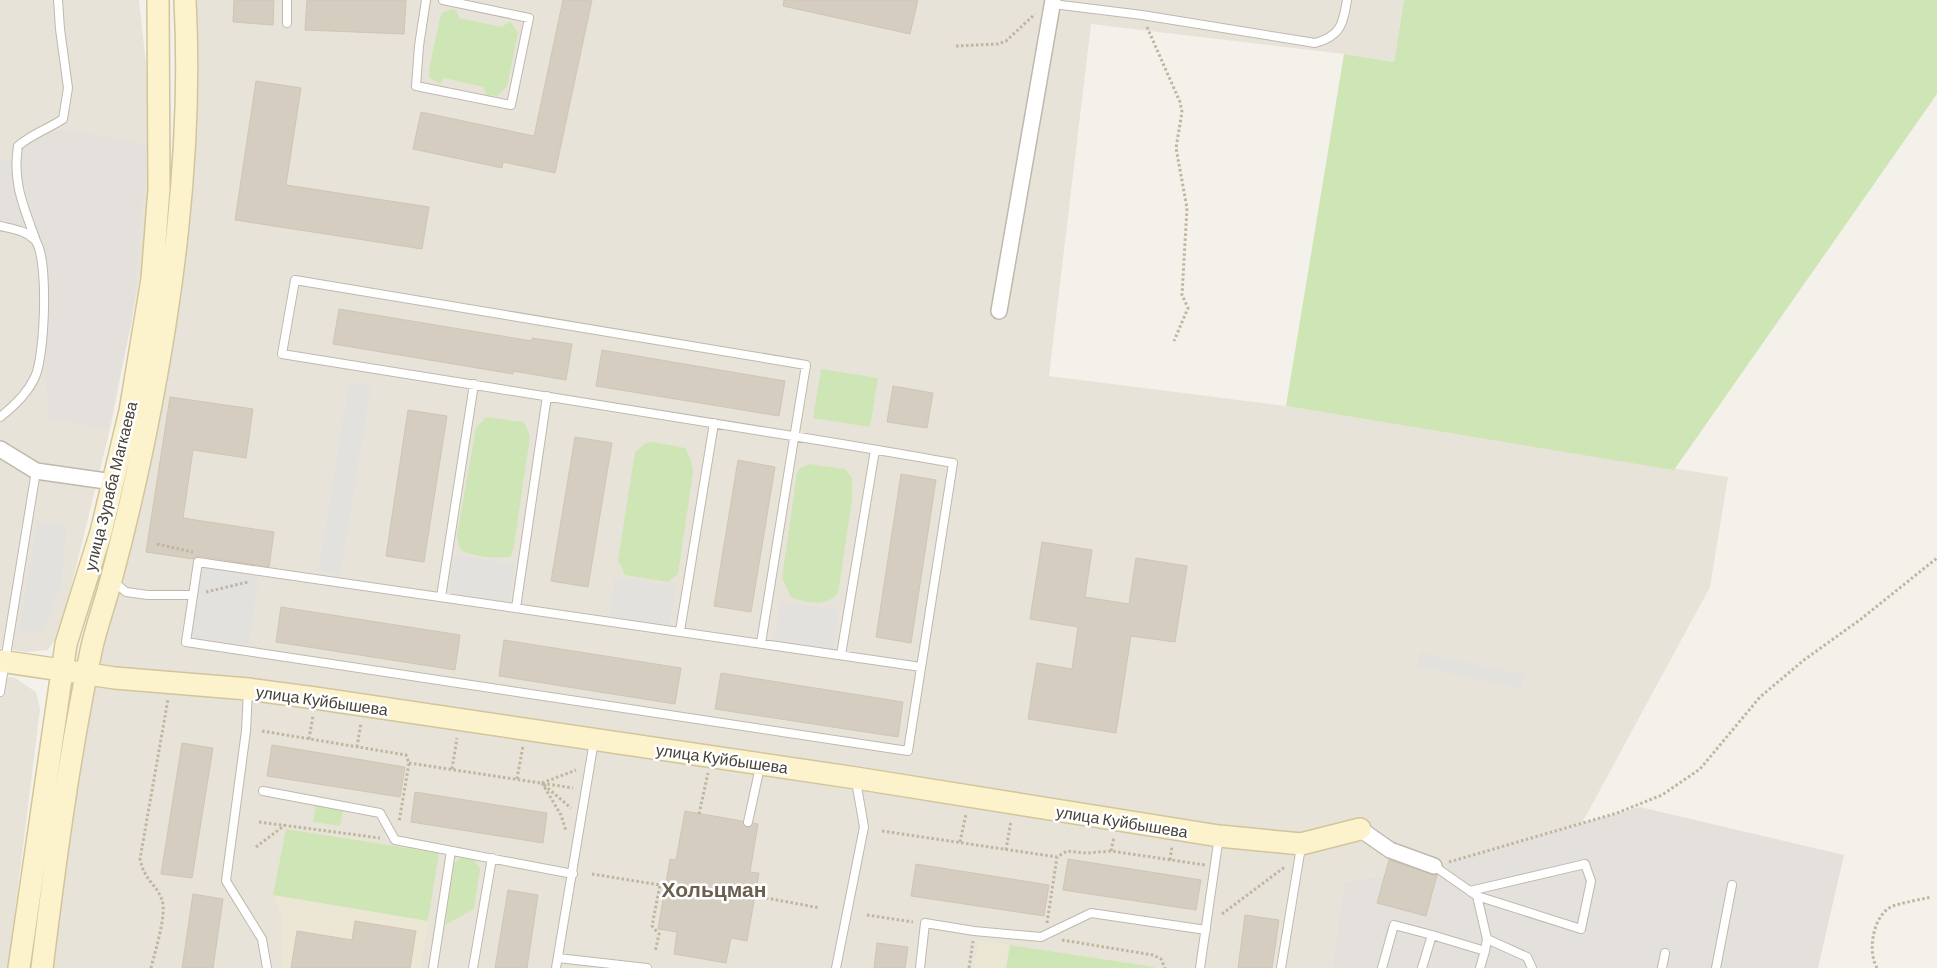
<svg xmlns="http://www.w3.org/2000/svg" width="1937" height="968" font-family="Barlow,sans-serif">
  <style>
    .residential { fill: #e8e3d8 }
    .industrial { fill: #e4e0db }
    .education { fill: #ece6d5 }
    .green { fill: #cee6b5 }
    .parking { fill: #e3e1de }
    .building { fill: #d5cdc0; stroke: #cfc5b3 }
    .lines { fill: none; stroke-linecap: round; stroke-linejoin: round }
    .lane-casing { stroke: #bfb9ad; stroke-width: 10 }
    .street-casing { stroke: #bfb9ad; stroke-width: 18 }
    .secondary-casing { stroke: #d1c59c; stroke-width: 24 }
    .path { stroke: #c0b59f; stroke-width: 3; stroke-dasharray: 2.5 2.5; stroke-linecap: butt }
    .lane { stroke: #fff; stroke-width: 8 }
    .street { stroke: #fff; stroke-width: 15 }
    .secondary { stroke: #fcf2cc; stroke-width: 21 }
    .labels { text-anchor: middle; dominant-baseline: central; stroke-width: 5; stroke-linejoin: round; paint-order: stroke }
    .street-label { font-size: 16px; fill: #474238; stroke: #fff }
    .district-label { font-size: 21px; font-weight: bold; fill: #6a6050; stroke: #fff }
  </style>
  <rect width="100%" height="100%" fill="#f4f1ea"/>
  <path class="residential" d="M0,0H139L154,137L142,267L111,425L60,632L48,650L27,652L0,648Z
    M185,0H1404L1394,62L1344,54L1091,24L1049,376L1286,406L1728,477L1710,587L1582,823L1434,866L1344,882L1332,968H42L176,241Z
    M0,675L15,678L36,692L40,709L8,968H0Z"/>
  <path class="industrial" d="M67,129L148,145L132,321L107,429L48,419L41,240L0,229V159L12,161L35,136Z
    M1640,807L1844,855L1818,968H1332L1344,882L1434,866Z"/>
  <path class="education" d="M286,829L439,853L421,968H282V916L273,895Z
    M978,940L1010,945L1154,967L974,968Z"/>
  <path class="green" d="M1404,0H1937V94L1674,470L1286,406L1344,54L1394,62Z
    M451,9L456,10L459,18L502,27L510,21L518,33L507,87L497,96L486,95L484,87L444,78L440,84L429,77V69L440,18L442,13Z
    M821,369L878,378L870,427L813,418Z
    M486,417L524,422L530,436L514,546L511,556C504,560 468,556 462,550C458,546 458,540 457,535L476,428Z
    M652,442L685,448L691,460L693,473L678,574L668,582L625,575L618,560L635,452L646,443Z
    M809,464L845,469L852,478V500L838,593C827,607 806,603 791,597L782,578L797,473L800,468Z
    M316,804L343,809L340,826L313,822Z
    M286,829L439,853L428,921L273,895Z
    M461,857L474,860L480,869L474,909L445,925L454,863Z
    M1010,945L1154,967V968H1006Z"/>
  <path class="parking" d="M349,382L371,386L340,575L318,571Z
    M37,521L67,525L61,584L50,618L39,632L19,633Z
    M455,555L515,564L509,602L449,593Z
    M203,567L259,576L249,645L192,637Z
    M615,577L676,586L670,625L609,616Z
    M780,602L839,610L833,650L774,642Z
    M1420,652L1524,675L1521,689L1417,666Z"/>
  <path class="building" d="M234,0H274L273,25L233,22Z
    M307,0H406L404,34L305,30Z
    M563,0H592L555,173L503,162L502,168L413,149L421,112L534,136Z
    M784,0H918L910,34L783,6Z
    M256,81L301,88L286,185L429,207L422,249L235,220Z
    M339,309L532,341V338L572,344L566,380L513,371V374L333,344Z
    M602,350L785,381L779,416L596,386Z
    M893,386L933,393L927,428L887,422Z
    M170,397L253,409L246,458L193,450L183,518L274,532L269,567L199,556L193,559L146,552Z
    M408,410L447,416L424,562L386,556Z
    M575,437L612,443L588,587L551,581Z
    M738,460L775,467L751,612L714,606Z
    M901,474L936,480L911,643L876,637Z
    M1042,542L1092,550L1085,597L1129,604L1136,558L1187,566L1175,642L1131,636L1116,733L1028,719L1037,663L1072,669L1078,627L1030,619Z
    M281,607L460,635L455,670L276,642Z
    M504,640L681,668L675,704L499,676Z
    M721,673L903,702L898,737L715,709Z
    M182,743L213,748L192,878L161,874Z
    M272,745L405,767L400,797L267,776Z
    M415,792L547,813L543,843L411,822Z
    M685,811L742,821L747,828L754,823L758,824L750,872L759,873L747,941L731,938L726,963L674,954L677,932L658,929L670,859L676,860Z
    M1068,859L1201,880L1196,910L1063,890Z
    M1389,860L1437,875L1426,916L1377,903Z
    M916,864L1049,885L1044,916L911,896Z
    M508,890L538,895L527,968H495Z
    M193,894L223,899L213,968H182Z
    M1245,915L1279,920L1272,968H1238Z
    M355,921L416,931L410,968H291L297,931L352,940Z
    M877,943L908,947L905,968H874Z"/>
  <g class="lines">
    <g class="lane-casing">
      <path id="lane" d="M426,0L419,46L416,86L511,105L529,18L443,0
        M1053,4L1142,15L1315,43C1341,36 1343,24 1347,0
        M287,23V0
        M0,226C13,229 25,230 35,240C49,257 45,356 35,377C28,392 13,407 0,417
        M36,241C24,207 12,183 18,146C32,134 48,129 63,119L68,88L60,29L58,0
        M113,581L126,592L148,595H193
        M441,597L474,384
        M516,608L547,396
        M680,631L714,423
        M761,643L791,457C796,426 801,396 806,365L295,280L282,354L780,434C838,443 895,453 953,463L908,751L186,642L198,562L921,667
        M841,655L875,450
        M248,691L246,731L226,881L262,939L267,968
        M0,692L36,471
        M263,791L380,813L395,840L573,874
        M748,822L758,776
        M1470,891L1585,864L1591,881L1581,929L1477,896
        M1487,939L1527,957L1532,968
        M558,958L647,968
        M433,968L451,851
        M473,968L492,858
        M556,968L594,741
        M836,968L864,827L856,781
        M920,968L925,923L974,931L1041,937L1091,913L1206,930
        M1200,968L1219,836
        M1281,968L1301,847
        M1382,968L1394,925L1432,935
        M1422,968L1432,935L1485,951L1487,939L1477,896L1434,866
        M1480,968L1485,951
        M1662,968L1665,953
        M1716,968L1732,885"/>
    </g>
    <g class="street-casing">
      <path id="street" d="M999,311L1053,0
        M0,449L36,471L113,482
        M1360,829L1390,850L1434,866"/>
    </g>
    <g class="secondary-casing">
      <path id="secondary" d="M0,661L115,678L248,689L315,698L856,778L1219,836L1301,844L1360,829
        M19,968L66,644L101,532L130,411L152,279L159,189L158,0
        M42,968C55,862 69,756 91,651C96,627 105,604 111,580C122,539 132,497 141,455C172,307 193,152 185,0"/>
    </g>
    <path class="path" d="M1147,27L1180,102L1182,112L1176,148L1187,208L1182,295L1188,308L1174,341
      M956,46L998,44L1006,41L1035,14
      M157,544L193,552
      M206,592L248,582
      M262,731L406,755L409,763L399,822
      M309,739L313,716
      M357,747L361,723
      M409,763L573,788
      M452,769L457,738
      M517,779L523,746
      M542,783L561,815L566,831
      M542,783L576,770
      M544,785L571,808
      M699,814L708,773
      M259,822L380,838
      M882,831L1057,857L1067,851L1087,853L1111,851L1205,865
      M960,842L966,814
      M256,847L285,825
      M1006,850L1011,821
      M1111,851L1114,837
      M1170,860L1172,846
      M1449,862L1617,813L1662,795L1700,769L1760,697L1804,660L1861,619L1937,558
      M592,874L660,885L652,926L659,934L655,952
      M761,897L820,908
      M1222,914L1286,866
      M867,915L913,922
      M1047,923L1057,857
      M1062,940L1153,955L1161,959L1165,968
      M151,968C155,952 167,914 162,900C156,883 145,882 140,859L168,699
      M969,968L973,941
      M1877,968C1867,951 1873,914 1893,906C1905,902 1919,900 1931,897"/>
    <use href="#lane" class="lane"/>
    <use href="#street" class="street"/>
    <use href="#secondary" class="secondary"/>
  </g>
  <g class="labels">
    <g class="street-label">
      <text transform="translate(110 486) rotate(-76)">улица Зураба Магкаева</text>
      <text transform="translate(322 700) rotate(8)">улица Куйбышева</text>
      <text transform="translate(722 758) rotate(8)">улица Куйбышева</text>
      <text transform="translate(1122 821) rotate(9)">улица Куйбышева</text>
    </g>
    <g class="district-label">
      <text x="714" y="888">Хольцман</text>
    </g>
  </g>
</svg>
